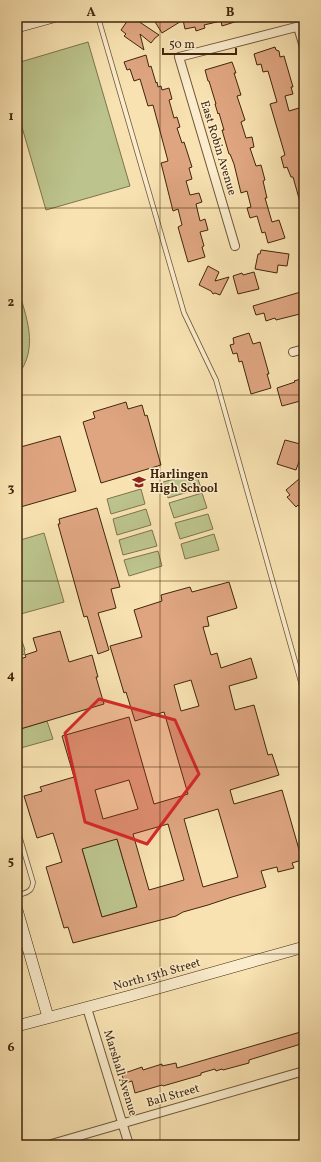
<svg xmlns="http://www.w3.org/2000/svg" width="321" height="1162" font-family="Vollkorn,serif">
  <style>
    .green { fill: #bcc38c; stroke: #7e744c }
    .building { fill: #dea580; stroke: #41260d; fill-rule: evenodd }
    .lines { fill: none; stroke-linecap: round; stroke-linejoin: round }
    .lane-casing { stroke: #6f5536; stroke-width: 5.5 }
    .street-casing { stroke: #6f5536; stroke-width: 10 }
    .secondary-casing { stroke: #41260d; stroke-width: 12 }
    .lane { stroke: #faeccc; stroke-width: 4 }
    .street { stroke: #faeccc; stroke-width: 8 }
    .secondary { stroke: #faeccc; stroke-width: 11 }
    .marked { fill: #d62828; fill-opacity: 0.2; stroke: #d62828; stroke-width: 3; stroke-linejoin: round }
    .grid { fill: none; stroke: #41260d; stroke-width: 1; stroke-opacity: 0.55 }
    .labels { text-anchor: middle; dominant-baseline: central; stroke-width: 3; stroke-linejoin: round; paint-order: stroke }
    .street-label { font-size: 12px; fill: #41260d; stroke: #faeccc }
    .poi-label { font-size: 12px; font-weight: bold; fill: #41260d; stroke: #faeccc; text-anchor: start }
    .neatline { fill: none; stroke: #41260d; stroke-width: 1.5 }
    .grid-label { font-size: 13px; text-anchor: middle; font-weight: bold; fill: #41260d }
  </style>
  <rect width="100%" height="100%" fill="#f8e2b1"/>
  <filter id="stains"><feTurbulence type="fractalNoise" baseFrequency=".005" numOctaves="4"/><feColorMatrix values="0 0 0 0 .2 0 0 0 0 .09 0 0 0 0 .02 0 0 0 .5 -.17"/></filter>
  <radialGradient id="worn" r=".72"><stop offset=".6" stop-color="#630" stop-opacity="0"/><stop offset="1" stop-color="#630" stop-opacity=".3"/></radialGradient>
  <path class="green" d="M88,42L130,186L46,210L17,110V63Z
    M17,286C26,316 40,348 17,376V358L20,349V334L17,322Z
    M196,473L201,488L168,498L163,482Z
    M141,489L145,504L111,514L107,499Z
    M202,493L207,508L174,518L169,503Z
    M146,509L151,525L117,535L113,519Z
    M208,514L213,529L180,539L175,523Z
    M152,530L157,546L123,555L119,540Z
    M44,533L64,602L17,615V541Z
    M214,534L219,550L185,559L181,544Z
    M158,551L162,566L129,576L124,560Z
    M21,638L25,650H24L25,654L17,656V639Z
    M47,721L53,739L17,749V730Z
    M78,835L117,839L137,907L102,917Z"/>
  <path class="building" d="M130,17L134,20L135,19L159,35L155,38L151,43L140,34L144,50L124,36L126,34L121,30Z
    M152,17H244V19L222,26L221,21L204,25L205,28L196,31L195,27L185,29L183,20L162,33Z
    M275,47L276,50L279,51L280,57L284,56L293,87H291L293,94L285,96L289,111L299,108L304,125V209H302L293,177H291L287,167L284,168L281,157L285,155L270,104L277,102L268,71L263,72L261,64L257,65L254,54Z
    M146,55L149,67L151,66L156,83L157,82L158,87L161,86L162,90L169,88L172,99L169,100L174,118L177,117L180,127L177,128L182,143L184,142L192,167L189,168L192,179L186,181L190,195L199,193L202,202L196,204L200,221L205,219L208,230L200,232L204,246L202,247L205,257L188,262L178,227L182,225L178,209L173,211L161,163L168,161L153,105L148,106L140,79L134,81L130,69L127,70L124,62Z
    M232,62L236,73H234L241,95L237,96L245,120L241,122L246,138L252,137L254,147L250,148L256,166L261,165L265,180L263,181L267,198H265L272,222L279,220L285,238L268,243L265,232L262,233L257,216L250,218L247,208L251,207L247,191L241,193L234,164L230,154H229L222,130H224L219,113L218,114L215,104H216L209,81H208L205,70Z
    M261,250L289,254L287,266L278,265L277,273L255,269L258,254H260Z
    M208,266L219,272L215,281L229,277L220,295L215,293L213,294L211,291L199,285Z
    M254,272L259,289L238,294L233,276L242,273L243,275Z
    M304,291V313L276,320L275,318L266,321L264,313L256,315L253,306Z
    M249,333L253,344L260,342L269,374H267L271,388L251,394L242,361L239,362L237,353L233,354L230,345L234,344L233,338Z
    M304,378V400L282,406L277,388L295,382L294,381Z
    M126,402L128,409L142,405L145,416L147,415L161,465L101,483L83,422L95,418L93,412Z
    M60,436L76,491L17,508V448Z
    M285,440L304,445V456H301L296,470L277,464Z
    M299,479L304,485V512L298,505L296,507L287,497L290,495L286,490Z
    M97,508L120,587L111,589L116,608L98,613L109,650L98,654L87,616L84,617L58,524H60L59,519Z
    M229,582L237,608L207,617L209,626L203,627L211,655L217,653L221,668L251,658L257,678L229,686L235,710L254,705L268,755L272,754L279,775L230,790L234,804L282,790L302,860L292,863L294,868L278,872L277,867L261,871L266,887L232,897L208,905L183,912L176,916L73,943L68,927L64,928L46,867L62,862L53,833L37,838L24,796L42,791L40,787L74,777L62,736L129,717L154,804L188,794L164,712L135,721L126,692L124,693L110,646L142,637L134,610L162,601L161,595L190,587L192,592ZM191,680L199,706L181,711L174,685ZM129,780L138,809L103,819L95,790ZM218,809L238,877L203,887L184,819ZM168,824L184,880L149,890L133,834ZM117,839L137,907L102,917L82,849Z
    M60,631L69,662L92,655L98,677H96L104,704L17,730V660L26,657L25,655L37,651L33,638Z
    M304,1031V1043L249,1060V1063L223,1070L222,1069L216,1071L215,1069L201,1073V1075L163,1086L162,1085L135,1093L132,1081L124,1083L122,1074L142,1067L143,1070L162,1064V1066L176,1063L177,1068Z"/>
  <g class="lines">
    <g class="lane-casing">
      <path id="lane" d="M98,17L184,313L216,380L304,693
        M17,828L33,882C32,893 26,892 17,896
        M303,1145H304"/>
    </g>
    <g class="street-casing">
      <path id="street" d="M298,27L304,47
        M235,246L179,57L304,25
        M293,352L304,349
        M87,1008L129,1145
        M48,1145L304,1071"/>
    </g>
    <g class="secondary-casing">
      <path id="secondary" d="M17,27L53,17
        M17,910L48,1017
        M17,1026L130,996L304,947"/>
    </g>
    <use href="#lane" class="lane"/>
    <use href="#street" class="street"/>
    <use href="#secondary" class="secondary"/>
  </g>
  <path class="marked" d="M99,699L175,720L199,774L147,844L85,822L65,733Z"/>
  <path class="grid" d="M160,17V1145M17,208H304M17,395H304M17,581H304M17,767H304M17,954H304"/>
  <defs>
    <g id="school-bare" transform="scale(1.08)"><path d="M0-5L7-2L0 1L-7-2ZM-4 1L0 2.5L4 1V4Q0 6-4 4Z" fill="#8f2418" stroke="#faeccc" stroke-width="2.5" paint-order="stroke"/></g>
  </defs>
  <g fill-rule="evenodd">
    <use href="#school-bare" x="139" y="482"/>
  </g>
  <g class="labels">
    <g class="street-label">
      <text transform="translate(218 148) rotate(73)">East Robin Avenue</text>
      <text transform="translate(157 975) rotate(-16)">North 13th Street</text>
      <text transform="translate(120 1073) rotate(73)">Marshall Avenue</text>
      <text transform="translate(173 1096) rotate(-16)">Ball Street</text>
    </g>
    <g class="poi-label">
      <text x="150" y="475">Harlingen<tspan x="150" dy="14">High School</tspan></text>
    </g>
  </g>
  <rect width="321" height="1162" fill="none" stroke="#f8e2b1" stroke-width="44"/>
  <path d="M163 48v6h73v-6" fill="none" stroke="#41260d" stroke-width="2"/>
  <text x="169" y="48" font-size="12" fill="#41260d" stroke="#faeccc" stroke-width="3" paint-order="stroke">50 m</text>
  <rect x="22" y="22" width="277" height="1118" class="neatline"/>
  <g class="grid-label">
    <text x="91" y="16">A</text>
    <text x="230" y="16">B</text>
    <text x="11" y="120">1</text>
    <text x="11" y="306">2</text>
    <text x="11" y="492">3</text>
    <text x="11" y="679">4</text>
    <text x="11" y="865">5</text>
    <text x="11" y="1051">6</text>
  </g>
  <rect width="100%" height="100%" filter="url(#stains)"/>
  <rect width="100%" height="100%" fill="url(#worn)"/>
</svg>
